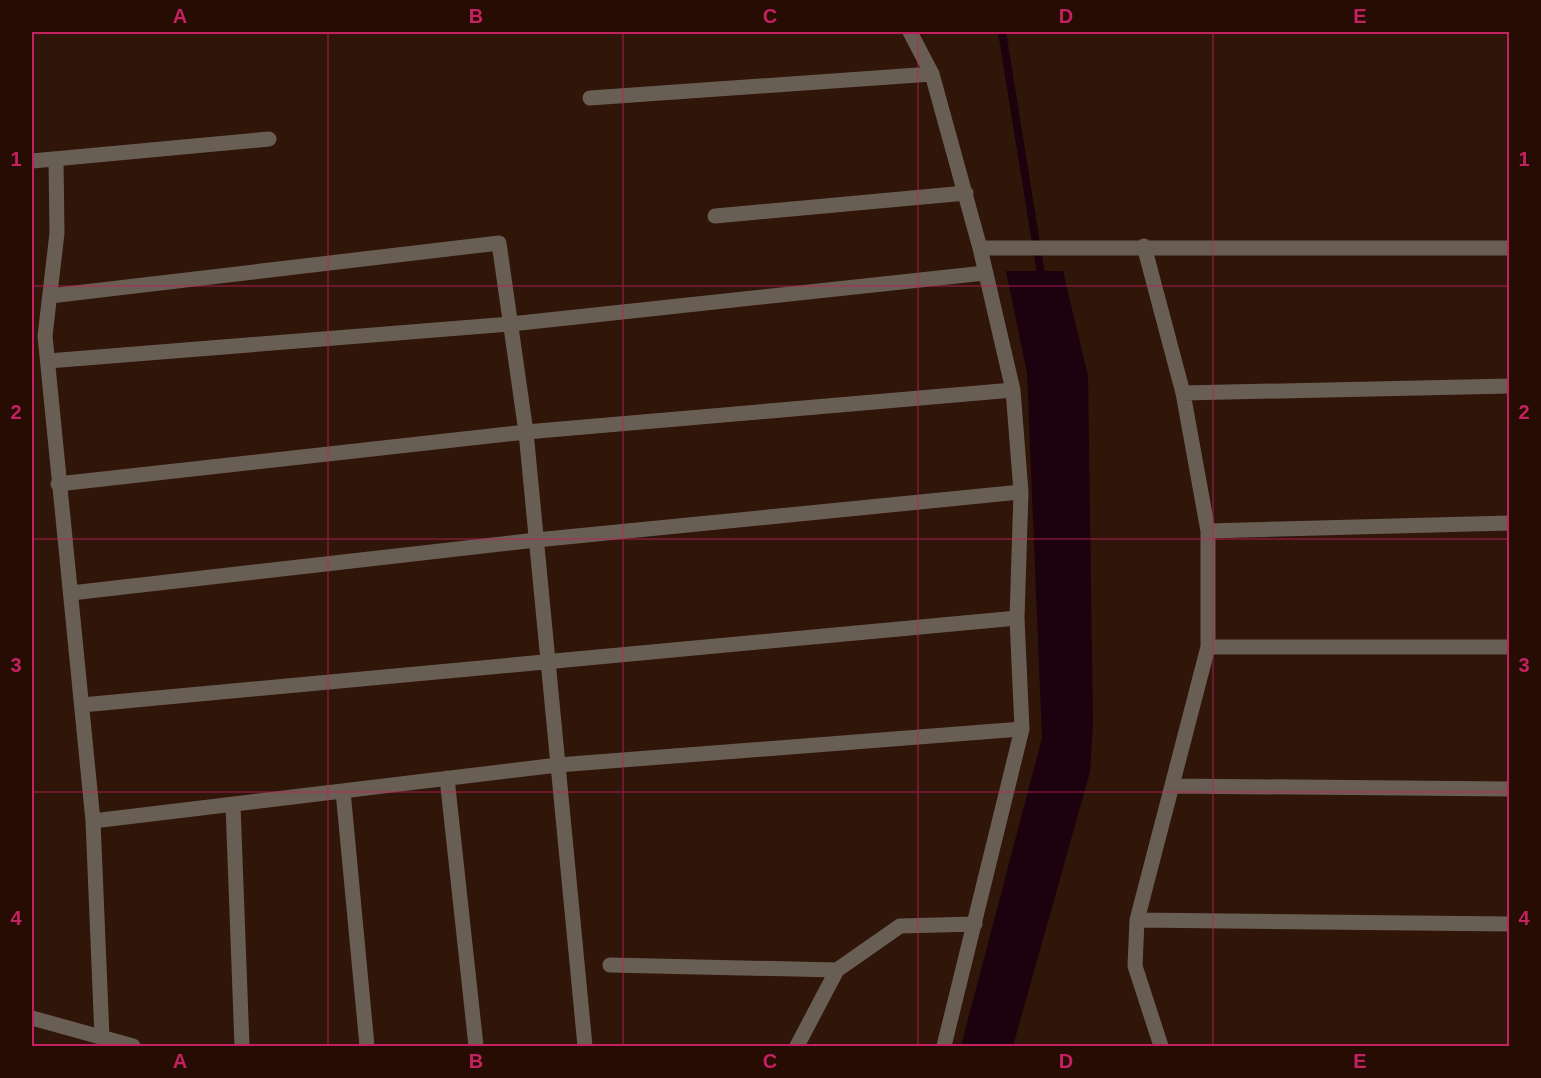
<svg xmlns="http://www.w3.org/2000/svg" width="1541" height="1078" font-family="Arial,sans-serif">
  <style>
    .water { fill: #1c020e }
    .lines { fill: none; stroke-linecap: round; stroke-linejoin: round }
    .stream { stroke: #1c020e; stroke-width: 8 }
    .minor { stroke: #695e53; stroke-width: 15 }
    .grid { fill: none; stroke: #c42160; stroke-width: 1.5; stroke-opacity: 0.55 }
    .neatline { fill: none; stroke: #c42160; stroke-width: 2 }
    .grid-label { font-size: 20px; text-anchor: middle; font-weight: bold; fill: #c42160 }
  </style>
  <rect width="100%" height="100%" fill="#301509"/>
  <path class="water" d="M1006,271H1063L1088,376L1093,724L1090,772L1013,1046H961L1042,738L1027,373Z"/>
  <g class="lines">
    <path class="stream" d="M1002,32L1042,280"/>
    <path class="minor" d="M910,32L932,74L980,248L1013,390L1021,492L1017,618L1022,729L944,1046
      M590,98L932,74
      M56,160L57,233L45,336L93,821L102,1037
      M32,161L269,139
      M715,216L966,193
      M1144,246L1183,393L1208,531V647L1137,920L1135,966L1161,1046
      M980,248H1510
      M50,296L499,243L526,432L585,1046
      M48,361L511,324L985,273
      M1183,393L1510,386
      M58,484L526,432L1013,390
      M1208,531L1510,523
      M71,593L536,540L1021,492
      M1208,647H1510
      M82,705L1017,618
      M447,778L476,1046
      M1172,786L1510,789
      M343,791L367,1046
      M233,805L242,1046
      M93,821L558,765L1022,729
      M1137,920L1510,924
      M610,965L837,970L797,1046
      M837,970L900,926L975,924
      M32,1018L133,1046"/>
  </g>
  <path class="grid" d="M328,32V1046M623,32V1046M918,32V1046M1213,32V1046M32,286H1510M32,539H1510M32,792H1510"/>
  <rect width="1541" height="1078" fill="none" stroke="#260c02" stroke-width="66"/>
  <rect x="33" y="33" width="1475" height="1012" class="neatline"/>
  <g class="grid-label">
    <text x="180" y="23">A</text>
    <text x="476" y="23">B</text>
    <text x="770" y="23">C</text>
    <text x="1066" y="23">D</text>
    <text x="1360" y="23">E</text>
    <text x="16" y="166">1</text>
    <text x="1524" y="166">1</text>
    <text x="16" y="419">2</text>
    <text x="1524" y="419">2</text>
    <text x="16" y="672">3</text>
    <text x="1524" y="672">3</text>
    <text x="16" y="925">4</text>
    <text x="1524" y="925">4</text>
    <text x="180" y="1068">A</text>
    <text x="476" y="1068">B</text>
    <text x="770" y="1068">C</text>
    <text x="1066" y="1068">D</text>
    <text x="1360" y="1068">E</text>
  </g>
</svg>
